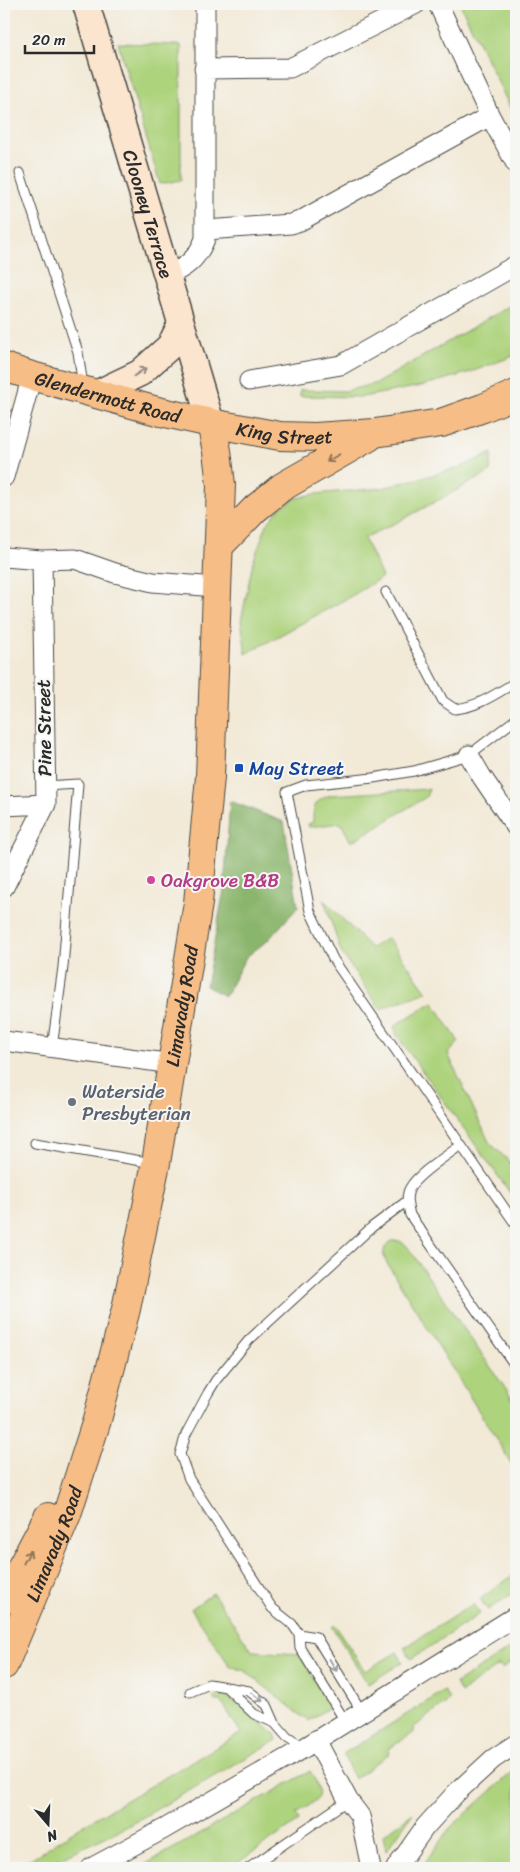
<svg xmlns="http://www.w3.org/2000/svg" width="520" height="1872" font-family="Sriracha,sans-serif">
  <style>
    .green { fill: #add37d; stroke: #6c7f54 }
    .forest { fill: #8ab56c; stroke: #5a704c }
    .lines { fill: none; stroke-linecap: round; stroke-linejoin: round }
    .lane-casing { stroke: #494845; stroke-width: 11 }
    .street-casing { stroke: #494845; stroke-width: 21 }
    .secondary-casing { stroke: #494845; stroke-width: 29 }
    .highway-casing { stroke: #494845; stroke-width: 30 }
    .lane { stroke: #fff; stroke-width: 9 }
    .street { stroke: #fff; stroke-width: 19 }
    .secondary { stroke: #fbe5cf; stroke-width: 26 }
    .highway { stroke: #f6be86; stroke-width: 28 }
    .oneway { stroke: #93887d }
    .oneway2 { stroke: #907458 }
    .oneway3 { stroke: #a0a0a0 }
    .transit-dot { fill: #1a4fb4; stroke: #f6f6f2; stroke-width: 2 }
    .hotel-dot { fill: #d1479c; stroke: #f6f6f2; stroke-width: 2 }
    .worship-dot { fill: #6b7280; stroke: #f6f6f2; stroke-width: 2 }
    .labels { text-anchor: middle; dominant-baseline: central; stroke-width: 4; stroke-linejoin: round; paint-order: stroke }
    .street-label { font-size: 19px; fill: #2b2b2b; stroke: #f6f6f2 }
    .transit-label { font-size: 19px; fill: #164399; stroke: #f6f6f2; text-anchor: start }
    .hotel-label { font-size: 19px; fill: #b23c85; stroke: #f6f6f2; text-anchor: start }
    .worship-label { font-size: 19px; fill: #5b616d; stroke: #f6f6f2; text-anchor: start }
  </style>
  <rect width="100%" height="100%" fill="#f6f6f2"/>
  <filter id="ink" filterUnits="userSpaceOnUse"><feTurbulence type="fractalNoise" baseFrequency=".02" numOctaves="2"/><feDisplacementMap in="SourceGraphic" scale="10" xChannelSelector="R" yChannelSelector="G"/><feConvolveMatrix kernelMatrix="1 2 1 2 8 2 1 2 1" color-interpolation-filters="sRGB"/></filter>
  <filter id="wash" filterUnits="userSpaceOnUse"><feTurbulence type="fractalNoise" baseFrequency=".0096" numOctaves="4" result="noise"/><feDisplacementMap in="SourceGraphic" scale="20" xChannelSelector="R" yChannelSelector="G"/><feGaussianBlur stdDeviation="1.12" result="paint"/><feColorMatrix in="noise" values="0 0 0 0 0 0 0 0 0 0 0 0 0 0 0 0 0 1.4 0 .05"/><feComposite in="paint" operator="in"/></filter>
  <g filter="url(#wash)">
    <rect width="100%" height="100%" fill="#f2e9d6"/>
    <path class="green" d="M460,4H516V119L510,107Z
      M118,43L181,45V180L160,184Z
      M516,302V355L471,372L421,386L362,397L300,396V390L345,391L377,383Z
      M492,453L490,472L398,522L364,538L382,577L355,594L246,654L241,621L253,562L267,524L280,508L297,498L314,494L382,488L459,468Z
      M429,789L426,797L351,842L341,823L309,827L308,824L313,822C313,806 315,800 331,795Z
      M324,900L371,948L388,938L427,992L380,1009L341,952Z
      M433,1002L459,1042L448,1054L489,1142L516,1168V1201L397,1036L394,1026Z
      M392,1241H400L407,1246L516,1404V1471L385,1260C382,1251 384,1246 392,1241Z
      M516,1567V1591L488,1610L480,1599L512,1576Z
      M213,1593L252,1651L299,1654L331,1707L308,1721L245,1671L230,1666L191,1609Z
      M473,1604L480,1614L411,1659L404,1648Z
      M335,1625L365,1671L397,1652L403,1662L368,1684L332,1627Z
      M514,1646L516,1649V1658L502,1669L499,1665L461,1693L456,1683Z
      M444,1691L450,1700L413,1728L415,1732L388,1749L390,1753L354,1779L343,1754Z
      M219,1696L229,1697L275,1734L277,1740L126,1827L40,1868H17L78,1828L241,1733L221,1701H216L213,1697Z
      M516,1770V1868H421L449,1829L510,1774Z
      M310,1771C326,1798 319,1799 296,1814L299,1821L230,1868H139Z
      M413,1813L386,1851L383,1835Z"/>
    <path class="forest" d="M230,801L284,822L298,907L268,940L246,957L225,996L206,986L224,890Z"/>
  </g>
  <g filter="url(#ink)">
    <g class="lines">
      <g class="lane-casing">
        <path id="lane" d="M20,173L78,352L83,386
          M386,592L443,701L455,709C478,707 497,693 516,682
          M516,719L469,755L414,771L373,778L306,785L287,792L310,911L333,959L516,1225
          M45,786L78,784L63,967L52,1048
          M35,1143L153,1163
          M461,1145C448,1155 417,1174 410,1188C405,1196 408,1206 410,1215L516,1367
          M299,1634L316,1637L362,1712
          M226,1687L254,1714L275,1723
          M190,1692L209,1684L249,1691L267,1705L275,1723L287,1737L304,1748
          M345,1721L300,1648L299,1634L292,1624L272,1608L189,1479L180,1454L186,1434L208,1393L216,1380L249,1340L372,1227L407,1201
          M249,1868L348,1800
          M514,1868L516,1867"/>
      </g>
      <g class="street-casing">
        <path id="street" d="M438,4L490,116L516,164
          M204,69L290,68L416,4
          M206,230L291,224L300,221L490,116
          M166,276C186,268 197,259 205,239V4
          M249,381L341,365L516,265
          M4,477L32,376
          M4,557L42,560L75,559L115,573L153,582L216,587
          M469,755L482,777L516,827
          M4,806L46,804
          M4,887L46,804L42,560
          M4,1041L173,1064
          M316,1740L348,1800L360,1816L371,1868
          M91,1868L164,1829L304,1748L516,1616
          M396,1868L425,1827L456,1793L493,1759L516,1744"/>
      </g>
      <g class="secondary-casing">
        <g id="secondary">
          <path id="s1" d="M86,4L211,423"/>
          <path d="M96,394L140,373L170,346L181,324"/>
        </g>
      </g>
      <g class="highway-casing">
        <g id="highway">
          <path id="s2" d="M4,367L32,376L157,411L211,423L280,436L315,437L375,433L441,423L483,408L516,394"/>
          <path d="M220,545L255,509L282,487L369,437"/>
          <path d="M4,1600L48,1517"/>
          <path id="s3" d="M4,1665L67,1514L97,1420L126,1309L156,1163L198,903L210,777L221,485L217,451L211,423"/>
        </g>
      </g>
      <use href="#lane" class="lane"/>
      <use href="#street" class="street"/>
      <use href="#secondary" class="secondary"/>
      <use href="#highway" class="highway"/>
    </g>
    <defs><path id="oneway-shaft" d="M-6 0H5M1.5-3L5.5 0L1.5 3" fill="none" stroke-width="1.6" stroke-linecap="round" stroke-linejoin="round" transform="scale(1.25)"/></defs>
    <use class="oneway" href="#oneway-shaft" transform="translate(140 372) rotate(-34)"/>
    <g class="oneway2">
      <use href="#oneway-shaft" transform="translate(333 458) rotate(150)"/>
      <use href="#oneway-shaft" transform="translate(27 1557) rotate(-61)"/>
    </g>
    <g class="oneway3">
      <use href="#oneway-shaft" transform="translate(333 1665) rotate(59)"/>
      <use href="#oneway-shaft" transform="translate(257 1697) rotate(37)"/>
    </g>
  </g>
  <rect class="transit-dot" x="234" y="763" width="10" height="10" rx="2.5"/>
  <circle class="hotel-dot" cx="151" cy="880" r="5"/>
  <circle class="worship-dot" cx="72" cy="1102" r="5"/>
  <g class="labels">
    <g class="street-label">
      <text stroke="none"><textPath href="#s1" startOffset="219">Clooney Terrace</textPath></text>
      <text stroke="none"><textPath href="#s2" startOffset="108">Glendermott Road</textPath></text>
      <text stroke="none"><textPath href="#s2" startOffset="289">King Street</textPath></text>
      <text transform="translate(44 728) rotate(-91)">Pine Street</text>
      <text stroke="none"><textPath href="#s3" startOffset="685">Limavady Road</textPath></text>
      <text stroke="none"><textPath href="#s3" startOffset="131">Limavady Road</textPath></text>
    </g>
    <g class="transit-label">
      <text x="249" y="768">May Street</text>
    </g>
    <g class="hotel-label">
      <text x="161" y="880">Oakgrove B&amp;B</text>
    </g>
    <g class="worship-label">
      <text x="82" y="1091">Waterside<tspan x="82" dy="22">Presbyterian</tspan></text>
    </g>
  </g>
  <rect width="520" height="1872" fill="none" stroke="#f6f6f2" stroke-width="20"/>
  <g transform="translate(48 1824) rotate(161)" stroke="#f6f6f2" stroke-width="4" paint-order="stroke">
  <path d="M0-4L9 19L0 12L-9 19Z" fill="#2b2b2b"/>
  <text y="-8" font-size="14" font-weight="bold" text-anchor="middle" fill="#2b2b2b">N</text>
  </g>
  <path d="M25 45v8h69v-8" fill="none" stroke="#2b2b2b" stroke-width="2.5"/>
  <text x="32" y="45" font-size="15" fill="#2b2b2b" stroke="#f6f6f2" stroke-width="4" paint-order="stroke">20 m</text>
</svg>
